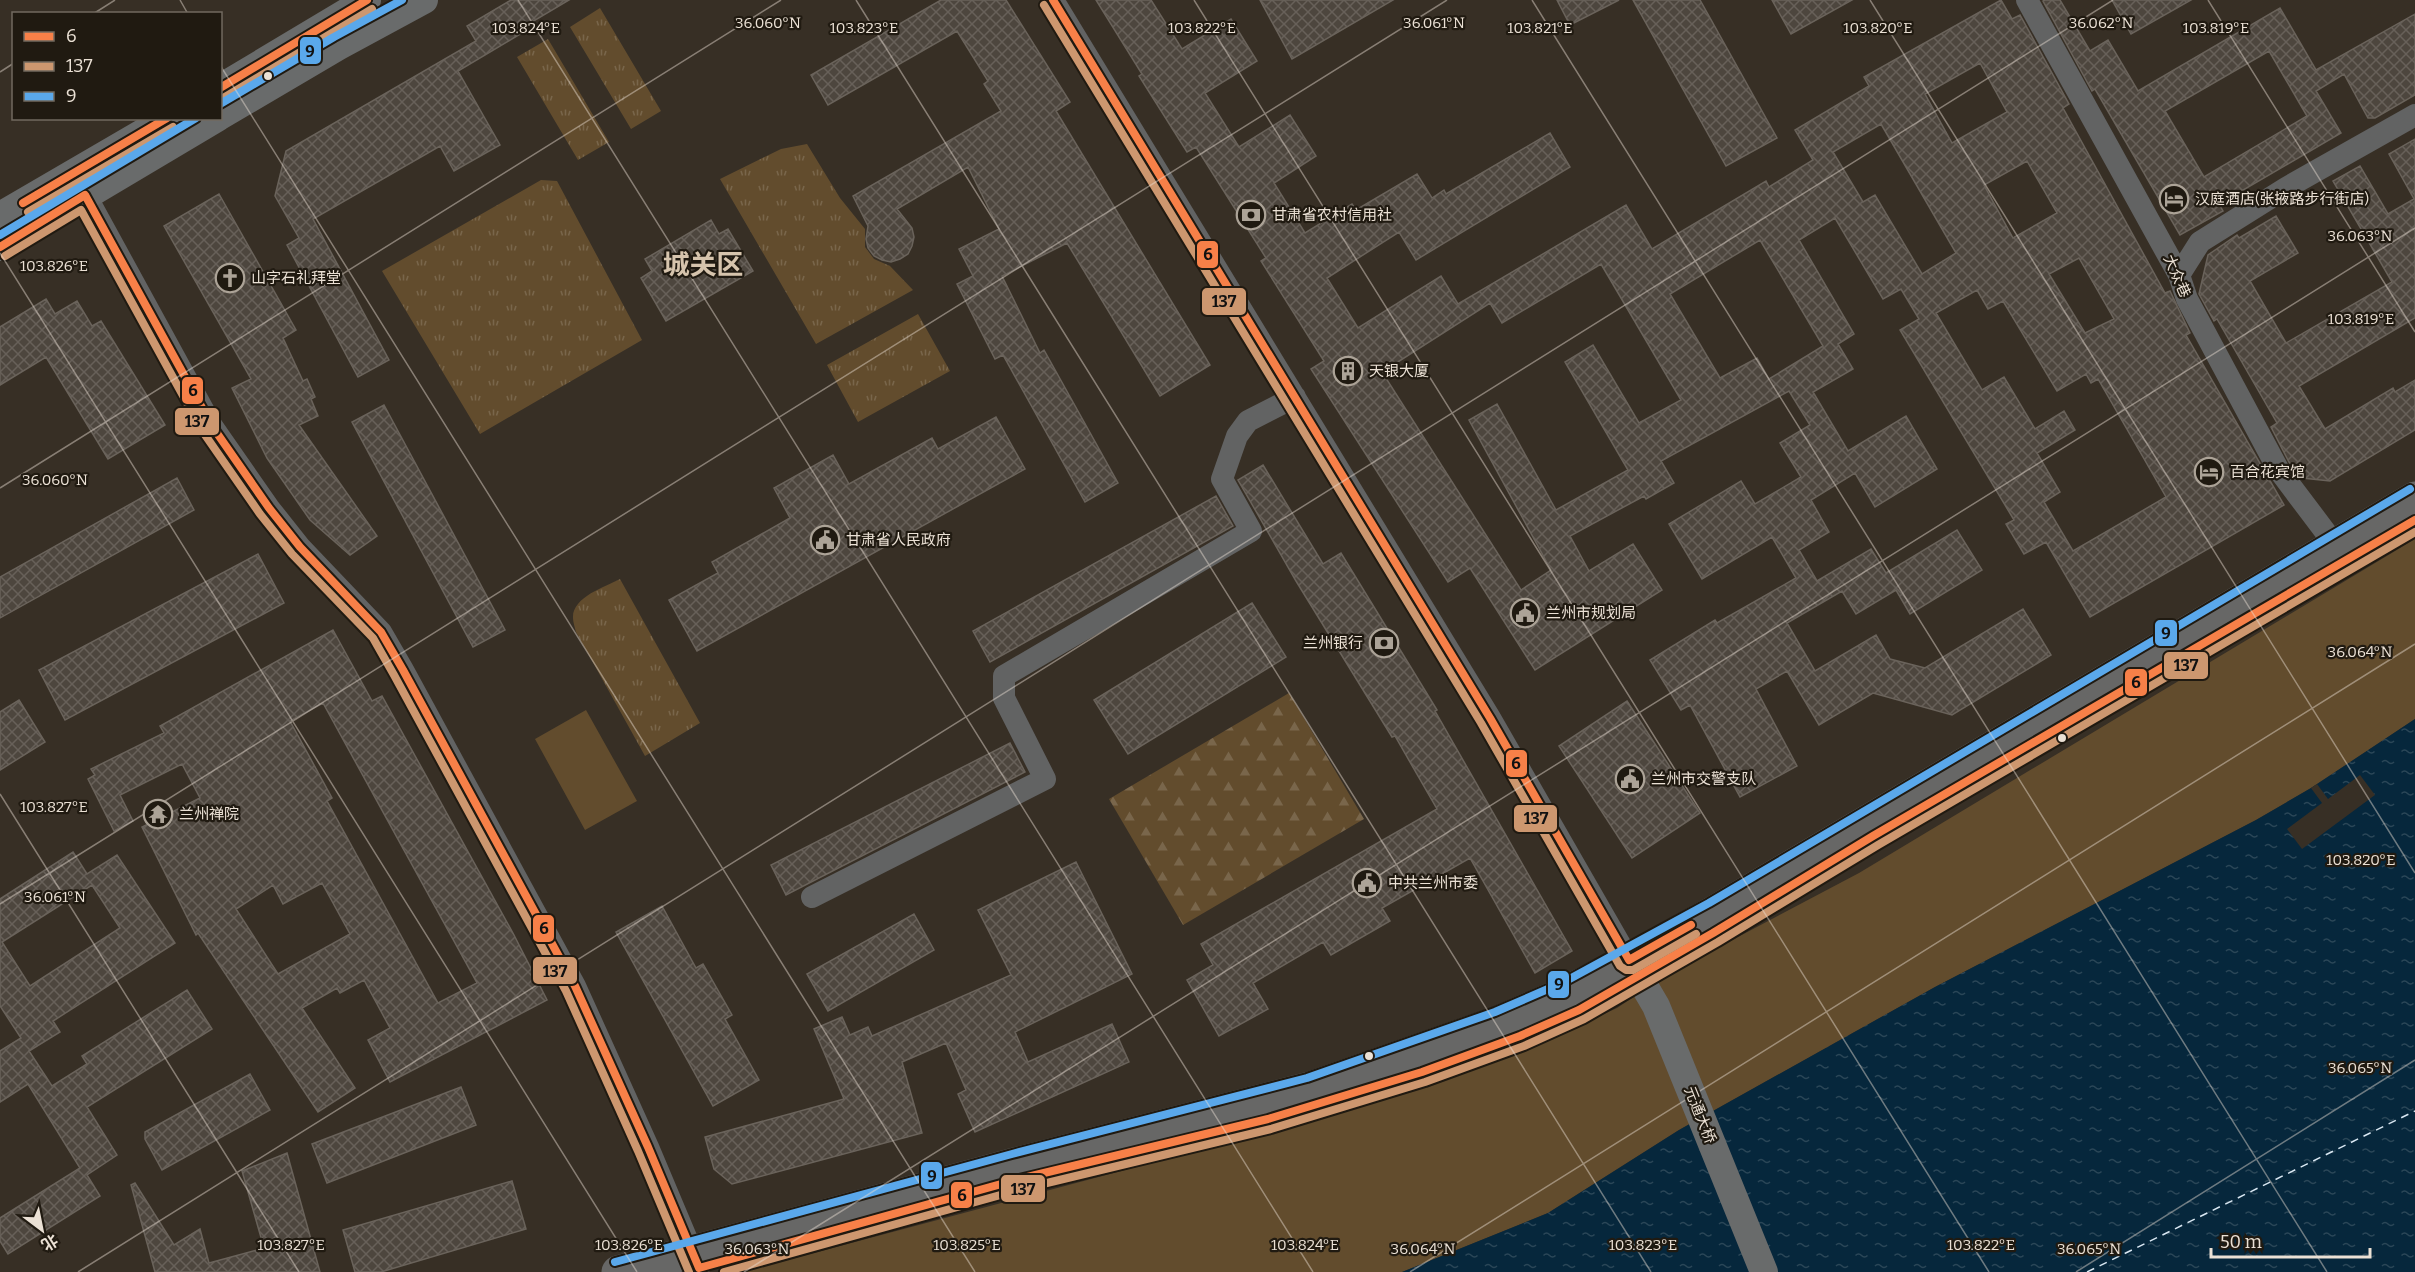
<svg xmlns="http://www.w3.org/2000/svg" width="2415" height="1272" font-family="Bitter,'Noto Sans SC',serif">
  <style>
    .grass { fill: url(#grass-tufts) }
    .forest { fill: url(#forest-firs) }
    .green { fill: #624c2d }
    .water { fill: url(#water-ripples) }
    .pier { fill: #372f25 }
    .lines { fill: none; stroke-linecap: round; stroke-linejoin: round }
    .ferry { stroke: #d9e7f2; stroke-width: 1.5; stroke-dasharray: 8 6; stroke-linecap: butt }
    .building { fill: url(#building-cross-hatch); stroke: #6a635b; stroke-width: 1.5; fill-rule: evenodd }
    .minor { stroke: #626363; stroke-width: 22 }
    .major { stroke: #696b6b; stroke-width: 28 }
    .highway { stroke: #676766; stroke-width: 33 }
    .bus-1-casing { stroke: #201a11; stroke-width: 12 }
    .bus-2-casing { stroke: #201a11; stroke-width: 12 }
    .bus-3-casing { stroke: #201a11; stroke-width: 12 }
    .bus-1 { stroke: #f78048; stroke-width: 8 }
    .bus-2 { stroke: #cd976f; stroke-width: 8 }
    .bus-3 { stroke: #5aa8eb; stroke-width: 8 }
    .ticks { fill: none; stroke: #ebe1d5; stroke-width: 1.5; stroke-opacity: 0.45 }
    .bus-dot { fill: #ebe1d5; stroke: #201a11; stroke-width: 2 }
    .labels { text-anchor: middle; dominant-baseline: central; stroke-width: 4.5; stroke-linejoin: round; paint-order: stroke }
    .poi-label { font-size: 15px; fill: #ebe1d5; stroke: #201a11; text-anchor: start }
    .street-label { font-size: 15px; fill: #ebe1d5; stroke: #201a11 }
    .town-label { font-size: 27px; font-weight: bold; fill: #d6c4ad; stroke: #201a11 }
    .ticks-label { font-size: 15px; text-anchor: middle; fill: #ebe1d5; stroke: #201a11; stroke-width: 4.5; stroke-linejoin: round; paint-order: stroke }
    .line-badge { stroke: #201a11; stroke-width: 2 }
    .pale-badge-label { font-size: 16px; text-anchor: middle; font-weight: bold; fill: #111 }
  </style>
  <defs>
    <pattern id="grass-tufts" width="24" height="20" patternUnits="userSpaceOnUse" patternTransform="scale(1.5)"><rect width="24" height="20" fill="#624c2d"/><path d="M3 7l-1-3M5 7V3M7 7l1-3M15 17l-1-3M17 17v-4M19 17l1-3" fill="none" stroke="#79664b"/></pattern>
    <pattern id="forest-firs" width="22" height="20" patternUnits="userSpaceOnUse" patternTransform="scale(1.5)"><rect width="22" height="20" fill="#624c2d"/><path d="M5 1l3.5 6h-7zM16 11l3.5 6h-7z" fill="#79664b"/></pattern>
    <pattern id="water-ripples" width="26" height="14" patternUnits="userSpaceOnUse" patternTransform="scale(1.5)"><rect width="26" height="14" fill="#06273c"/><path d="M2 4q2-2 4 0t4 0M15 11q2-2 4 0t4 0" fill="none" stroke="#2a4657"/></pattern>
    <pattern id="building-cross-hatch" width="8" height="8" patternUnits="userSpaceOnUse" patternTransform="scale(1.5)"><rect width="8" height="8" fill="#4d463e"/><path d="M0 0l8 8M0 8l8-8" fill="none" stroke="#676059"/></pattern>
  </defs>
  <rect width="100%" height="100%" fill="#372f25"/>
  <path class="grass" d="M600,8L661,111L631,129L570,27Z
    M548,39L609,142L578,160L517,57Z
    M807,144L840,198L865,229V247L874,259L890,266L913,290L816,344L720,179L781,149Z
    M541,180L557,181L642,340L480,434L382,271Z
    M918,314L950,371L858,422L827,365Z
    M620,579L700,723L645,756L576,632C575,628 573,622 573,618C572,597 605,587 620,579Z"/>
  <path class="forest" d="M1289,693L1364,819L1183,925L1109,799Z"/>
  <path class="green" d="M2415,539V719L2311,788L2256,820L1935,987L1679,1130L1548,1213L1402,1272H742L1346,1111L1513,1055L1617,1008L1666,975L1859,873Z
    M586,710L637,801L585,830L535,739Z"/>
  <path class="water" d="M2415,719V1272H1402L1548,1213L1679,1130L1935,987L2256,820L2311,788Z"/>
  <path class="pier" d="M2360,775L2375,795L2302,849L2287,829L2322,803L2311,788L2317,784L2328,799Z"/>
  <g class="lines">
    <path class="ferry" d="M2087,1272L2415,1111"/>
  </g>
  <path class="building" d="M511,0H569L525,26L527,30L458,71L500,145L454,171L440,146L313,219L389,360L358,377L287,245L299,238L275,196L286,151L476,41L467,26Z
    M941,0H1006L1070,102L1056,111L1210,365L1160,396L1067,243L1002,276L1040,353L1044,350L1118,483L1085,502L1003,355L995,359L957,284L973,276L959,249L999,229L968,167L897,209L912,228L914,237L912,246L908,254L900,259L891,262L882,260L874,256L868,248L866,239L868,226L853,196L1001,111L984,84L988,81L957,31L828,105L811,75Z
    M1096,0H1151L1182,49L1231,19L1257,61L1205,93L1239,147L1290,115L1316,156L1274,183L1305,233L1352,204L1356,210L1417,174L1432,198L1444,190L1446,194L1550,133L1570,167L1416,260L1399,232L1327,278L1358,328L1441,276L1458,304L1626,205L1652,249L1766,181L1769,187L1813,160L1795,130L1869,86L1864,77L2001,0L2012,19L2020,15L2069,104L2063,108L2165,293L2170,291L2190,333L2186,335L2284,505L2090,617L2046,542L2024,554L2006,524L2014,520L1900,330L1919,319L1901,289L1883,299L1835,218L1799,240L1854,334L1838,344L1853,369L1813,392L1848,451L1906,416L1937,469L1875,507L1855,473L1811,500L1829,532L1799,550L1817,581L1871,549L1886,573L1957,530L1982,570L1910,614L1896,590L1856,614L1842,591L1787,623L1815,671L1876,635L1890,659L1925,668L2023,609L2051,655L1952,715L1873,693L1819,725L1787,671L1756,689L1797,766L1740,797L1690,705L1681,710L1650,660L1715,620L1717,623L1796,578L1772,537L1702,579L1669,524L1741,481L1755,504L1801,477L1780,443L1810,425L1789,391L1661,461L1674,483L1646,499L1644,496L1570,536L1589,571L1633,544L1662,590L1535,670L1470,568L1448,582L1311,369L1324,361L1261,261L1266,258L1196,147L1187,152L1139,76L1142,74ZM1980,63L2007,112L1952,143L1925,94ZM1881,124L1956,253L1922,274L1875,195L1863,202L1833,152ZM2027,161L2057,213L2013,238L1984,185ZM1760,240L1823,346L1769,379L1757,358L1720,378L1670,294ZM2079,258L2114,319L2085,333L2049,274ZM1601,264L1681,400L1639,423L1593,345L1565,362L1628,470L1556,510L1497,404L1469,420L1551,570L1521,590L1382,372L1490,303L1502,323ZM1977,290L1988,309L2003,301L2057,391L2086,374L2091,383L2098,379L2166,497L2073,551L2044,502L2060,492L2037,453L2075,430L2064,411L2035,429L2004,377L1982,390L1936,313Z
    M1260,0H1393L1292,59Z
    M1557,0H1619L1570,25Z
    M1633,0H1700L1777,138L1726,166Z
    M1772,0H1852L1791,34Z
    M2045,0H2060L2090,51L2108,40L2138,91L2280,8L2316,70L2415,14V95L2375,118H2368L2344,74L2316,91L2341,133L2219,204L2223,211L2180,235L2095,89L2092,91L2043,1ZM2269,51L2307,116L2204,177L2165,111Z
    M2112,0H2191L2131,34Z
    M2415,139V318L2299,386L2325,429L2393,388L2395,392L2415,380V430L2330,481L2302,478L2289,462L2271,427L2277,423L2217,319L2214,321L2199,294L2208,255L2237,235L2239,238L2276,216L2298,253L2250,281L2286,343L2392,282L2333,181L2360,166L2388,214L2414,199L2389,154Z
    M219,194L296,330L283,338L303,381L307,379L315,397L311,399L318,416L299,425L377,536L350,555L310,520L267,458L232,388L251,379L164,226Z
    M711,220L719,234L728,229L753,271L666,321L641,278L652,271L645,259Z
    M46,299L55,314L77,301L92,326L101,321L165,425L108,459L46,357L0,385V327Z
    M384,405L505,630L473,647L352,422Z
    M996,417L1025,469L697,651L669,600L718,573L712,562L790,518L774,488L833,455L849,484L932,438L938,449Z
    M1263,465L1323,564L1341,553L1437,710L1435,711L1572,951L1535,973L1470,858L1382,908L1390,921L1331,955L1323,942L1253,983L1268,1009L1219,1036L1187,980L1213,965L1201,944L1437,809L1395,736L1392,737L1296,581L1238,480Z
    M177,478L194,510L0,618V577Z
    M1216,496L1233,526L990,662L973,631Z
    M258,554L284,603L65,720L39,670Z
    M1252,603L1286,657L1128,754L1094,700Z
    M333,630L372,701L382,696L514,935L547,1000L390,1082L368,1040L390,1028L364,980L340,993L337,988L302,1008L355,1088L318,1112L198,933L196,935L142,827L200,798L182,764L120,795L133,821L114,831L88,779L95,775L91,769L164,733L160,726ZM323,703L477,983L438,1003L327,801L332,798L290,721ZM322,883L350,934L278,974L236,909L273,885L283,904Z
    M19,700L45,742L0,770V712Z
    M1627,701L1700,813L1632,858L1559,746Z
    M1010,743L1025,772L786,895L771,865Z
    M73,852L87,874L117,855L175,943L53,1021L60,1032L29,1051L52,1086L87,1064L82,1056L187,990L212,1029L87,1107L117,1155L87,1175L100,1196L8,1254L0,1241V1218L80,1168L28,1084L0,1102V1051L21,1038L0,1006V899ZM92,885L120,928L30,986L2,942Z
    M1076,862L1132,974L1015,1032L1028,1062L1112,1024L1129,1062L975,1132L958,1094L966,1090L946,1043L902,1062L922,1133L732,1184L714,1169L705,1137L844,1099L814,1029L842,1017L850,1035L868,1027L872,1036L1011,975L978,910Z
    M662,906L696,968L703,964L732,1015L725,1019L759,1080L713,1106L616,932Z
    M914,914L934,950L828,1011L807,974Z
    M250,1074L270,1110L162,1170L145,1139V1132Z
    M461,1087L476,1125L327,1183L312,1144Z
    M287,1153L320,1272H155L131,1185L135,1183L174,1245L200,1229L209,1263L264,1248L242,1171Z
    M512,1181L526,1229L381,1272H355L343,1230Z"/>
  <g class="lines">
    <path class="minor" d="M1053,0L1490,718L1629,960
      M2027,0L2179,275L2187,299L2278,469L2336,546
      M79,183L212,426L269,508L300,547L381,632L403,670L575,986L648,1147L699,1268
      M2179,275L2200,242L2286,188L2415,115
      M812,897L1045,779L1004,698V676L1251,531L1222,479L1237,436L1248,421L1295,397"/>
    <path class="major" d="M220,88L367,0
      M220,116L339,46L424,0
      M0,216L168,118
      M0,247L217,118
      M1629,960L1656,1006L1764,1272"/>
    <path class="highway" d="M618,1272L1015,1164L1310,1088L1499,1022L1569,991L1629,960L1714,912L2415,498"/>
    <g class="bus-1-casing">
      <path id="bus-1" d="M1053,0L1490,718L1629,960L1691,925
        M220,88L367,0
        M23,203L167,118
        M0,247L85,195L212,426L269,508L300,547L381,632L403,670L575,986L648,1147L699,1268L1019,1179L1268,1119L1422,1072L1520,1036L1579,1010L1713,933L1873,836L2415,520"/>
    </g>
    <g class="bus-2-casing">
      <path id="bus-2" d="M1044,5L1481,723L1620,966L1626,970H1633L1696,934
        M225,97L372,9
        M28,212L173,127
        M5,256L81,210L203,432L260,514L292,554L373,638L394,675L566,991L638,1151L689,1272
        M724,1272L1022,1189L1271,1129L1425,1082L1524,1046L1584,1019L1718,942L1878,845L2415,532"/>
    </g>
    <g class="bus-3-casing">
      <path id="bus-3" d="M220,104L334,37L402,0
        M0,235L196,118
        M615,1262L1012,1154L1307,1078L1495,1012L1564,982L1709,903L2410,489"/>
    </g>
    <use href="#bus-1" class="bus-1"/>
    <use href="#bus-2" class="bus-2"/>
    <use href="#bus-3" class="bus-3"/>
  </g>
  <path class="ticks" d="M180,0L188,14M518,0L1313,1272M856,0L1651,1272M1194,0L1989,1272M1532,0L2327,1272M1870,0L2415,873M2208,0L2415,332M93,14L115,0M220,65L975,1272M0,72L14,63M0,253L637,1272M0,488L781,0M0,794L299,1272M0,904L1447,0M78,1272L2113,0M744,1272L2415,228M1410,1272L2415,644M2076,1272L2415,1060"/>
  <defs>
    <g id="hotel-ring" transform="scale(1.5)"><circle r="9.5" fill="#201a11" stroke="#aca397" stroke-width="1.5"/><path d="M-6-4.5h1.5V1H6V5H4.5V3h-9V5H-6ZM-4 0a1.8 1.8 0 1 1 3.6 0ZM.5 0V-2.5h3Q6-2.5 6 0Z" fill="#aca397"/></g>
    <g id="bank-ring" transform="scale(1.5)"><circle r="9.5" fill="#201a11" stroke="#aca397" stroke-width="1.5"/><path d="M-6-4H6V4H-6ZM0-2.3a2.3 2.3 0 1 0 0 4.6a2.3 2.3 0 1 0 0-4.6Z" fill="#aca397"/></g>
    <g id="church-ring" transform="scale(1.5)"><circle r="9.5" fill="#201a11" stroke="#aca397" stroke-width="1.5"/><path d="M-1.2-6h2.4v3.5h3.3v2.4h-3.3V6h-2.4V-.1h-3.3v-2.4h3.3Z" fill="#aca397"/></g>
    <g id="building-ring" transform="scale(1.5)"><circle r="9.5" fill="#201a11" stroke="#aca397" stroke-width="1.5"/><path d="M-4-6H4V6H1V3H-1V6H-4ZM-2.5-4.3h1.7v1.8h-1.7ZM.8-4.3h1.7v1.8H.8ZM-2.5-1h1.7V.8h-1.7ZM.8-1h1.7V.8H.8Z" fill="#aca397"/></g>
    <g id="civic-ring" transform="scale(1.5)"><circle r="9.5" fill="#201a11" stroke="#aca397" stroke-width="1.5"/><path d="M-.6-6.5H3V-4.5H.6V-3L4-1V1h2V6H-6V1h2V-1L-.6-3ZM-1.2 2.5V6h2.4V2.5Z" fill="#aca397"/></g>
    <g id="temple-ring" transform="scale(1.5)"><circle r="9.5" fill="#201a11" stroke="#aca397" stroke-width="1.5"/><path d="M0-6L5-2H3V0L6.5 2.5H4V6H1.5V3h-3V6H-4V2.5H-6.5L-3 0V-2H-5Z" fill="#aca397"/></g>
  </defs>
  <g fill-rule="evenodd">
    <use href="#hotel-ring" x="2174" y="199"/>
    <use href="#bank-ring" x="1251" y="215"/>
    <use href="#church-ring" x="230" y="278"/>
    <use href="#building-ring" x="1348" y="371"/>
    <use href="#hotel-ring" x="2209" y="472"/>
    <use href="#civic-ring" x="825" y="540"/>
    <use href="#civic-ring" x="1525" y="613"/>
    <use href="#bank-ring" x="1384" y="643"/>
    <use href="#civic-ring" x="1630" y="779"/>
    <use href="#temple-ring" x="158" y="814"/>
    <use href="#civic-ring" x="1367" y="883"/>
  </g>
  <g class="bus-dot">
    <circle cx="268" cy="76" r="5"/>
    <circle cx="2062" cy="738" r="5"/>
    <circle cx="1369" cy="1056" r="5"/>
  </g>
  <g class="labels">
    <g class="poi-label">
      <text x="2195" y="199">汉庭酒店(张掖路步行街店)</text>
      <text x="1272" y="215">甘肃省农村信用社</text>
      <text x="251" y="278">山字石礼拜堂</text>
      <text x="1369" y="371">天银大厦</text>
      <text x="2230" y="472">百合花宾馆</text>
      <text x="846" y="540">甘肃省人民政府</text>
      <text x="1546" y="613">兰州市规划局</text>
      <text x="1363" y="643" text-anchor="end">兰州银行</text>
      <text x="1651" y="779">兰州市交警支队</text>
      <text x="179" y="814">兰州禅院</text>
      <text x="1388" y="883">中共兰州市委</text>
    </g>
    <g class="street-label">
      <text transform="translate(2177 276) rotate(66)">大众巷</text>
      <text transform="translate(1700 1115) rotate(68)">元通大桥</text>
    </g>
    <g class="town-label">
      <text x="703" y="265">城关区</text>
    </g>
  </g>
  <g class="ticks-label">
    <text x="1434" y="28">36.061°N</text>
    <text x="2101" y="28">36.062°N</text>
    <text x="768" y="28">36.060°N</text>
    <text x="526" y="33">103.824°E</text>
    <text x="864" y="33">103.823°E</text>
    <text x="1202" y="33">103.822°E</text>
    <text x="1540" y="33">103.821°E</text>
    <text x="1878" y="33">103.820°E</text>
    <text x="2216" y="33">103.819°E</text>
    <text x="2360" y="241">36.063°N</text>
    <text x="54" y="271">103.826°E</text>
    <text x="2361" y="324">103.819°E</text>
    <text x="55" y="485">36.060°N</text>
    <text x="2360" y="657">36.064°N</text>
    <text x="54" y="812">103.827°E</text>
    <text x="2361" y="865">103.820°E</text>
    <text x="55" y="902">36.061°N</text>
    <text x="2360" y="1073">36.065°N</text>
    <text x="291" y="1250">103.827°E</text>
    <text x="629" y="1250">103.826°E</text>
    <text x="967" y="1250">103.825°E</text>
    <text x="1305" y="1250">103.824°E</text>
    <text x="1643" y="1250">103.823°E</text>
    <text x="1981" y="1250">103.822°E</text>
    <text x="757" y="1254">36.063°N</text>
    <text x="1423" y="1254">36.064°N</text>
    <text x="2089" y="1254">36.065°N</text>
  </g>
  <g class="line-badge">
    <rect x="299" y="36" width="23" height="29" rx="6" fill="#5aa8eb"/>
    <rect x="1196" y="240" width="23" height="29" rx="6" fill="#f78048"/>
    <rect x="1201" y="287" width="46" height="29" rx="6" fill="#cd976f"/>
    <rect x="181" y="376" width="23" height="29" rx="6" fill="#f78048"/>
    <rect x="174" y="407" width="46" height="29" rx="6" fill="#cd976f"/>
    <rect x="2154" y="619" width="24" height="28" rx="6" fill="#5aa8eb"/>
    <rect x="2163" y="651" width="46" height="29" rx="6" fill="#cd976f"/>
    <rect x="2124" y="668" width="24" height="29" rx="6" fill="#f78048"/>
    <rect x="1505" y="749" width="23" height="29" rx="6" fill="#f78048"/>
    <rect x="1513" y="804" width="45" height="29" rx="6" fill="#cd976f"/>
    <rect x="532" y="914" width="23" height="29" rx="6" fill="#f78048"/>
    <rect x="532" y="956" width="46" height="29" rx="6" fill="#cd976f"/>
    <rect x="1547" y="970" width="23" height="29" rx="6" fill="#5aa8eb"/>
    <rect x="920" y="1161" width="23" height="29" rx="6" fill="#5aa8eb"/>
    <rect x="1000" y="1174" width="46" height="29" rx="6" fill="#cd976f"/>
    <rect x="950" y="1181" width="23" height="28" rx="6" fill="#f78048"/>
  </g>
  <g class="pale-badge-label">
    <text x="310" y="57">9</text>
    <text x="1208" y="260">6</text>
    <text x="1224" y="307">137</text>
    <text x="193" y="396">6</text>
    <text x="197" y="427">137</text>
    <text x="2166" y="639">9</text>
    <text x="2186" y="671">137</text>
    <text x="2136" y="688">6</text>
    <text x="1516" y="769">6</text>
    <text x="1536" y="824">137</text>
    <text x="544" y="934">6</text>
    <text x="555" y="977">137</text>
    <text x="1559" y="990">9</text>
    <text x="932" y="1182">9</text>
    <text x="1023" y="1195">137</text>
    <text x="962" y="1201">6</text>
  </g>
  <rect x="12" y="12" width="210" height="108" fill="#201a11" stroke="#716a5f" stroke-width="1.5"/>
  <rect x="24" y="32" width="30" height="9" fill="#f78048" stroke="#716a5f" stroke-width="1.5"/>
  <text x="66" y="42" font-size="18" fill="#ebe1d5">6</text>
  <rect x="24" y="62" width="30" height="9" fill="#cd976f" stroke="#716a5f" stroke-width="1.5"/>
  <text x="66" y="72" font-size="18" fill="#ebe1d5">137</text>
  <rect x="24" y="92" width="30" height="9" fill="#5aa8eb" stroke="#716a5f" stroke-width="1.5"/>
  <text x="66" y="102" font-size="18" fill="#ebe1d5">9</text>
  <g transform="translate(42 1230) rotate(148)" stroke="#201a11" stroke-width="4.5" paint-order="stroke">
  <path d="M0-4.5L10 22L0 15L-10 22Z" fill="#ebe1d5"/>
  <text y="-9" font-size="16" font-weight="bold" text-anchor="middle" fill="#ebe1d5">北</text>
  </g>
  <path d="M2211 1248v9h159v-9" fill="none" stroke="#ebe1d5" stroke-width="3"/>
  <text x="2220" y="1248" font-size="18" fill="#ebe1d5" stroke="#201a11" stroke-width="4.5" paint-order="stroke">50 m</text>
</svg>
